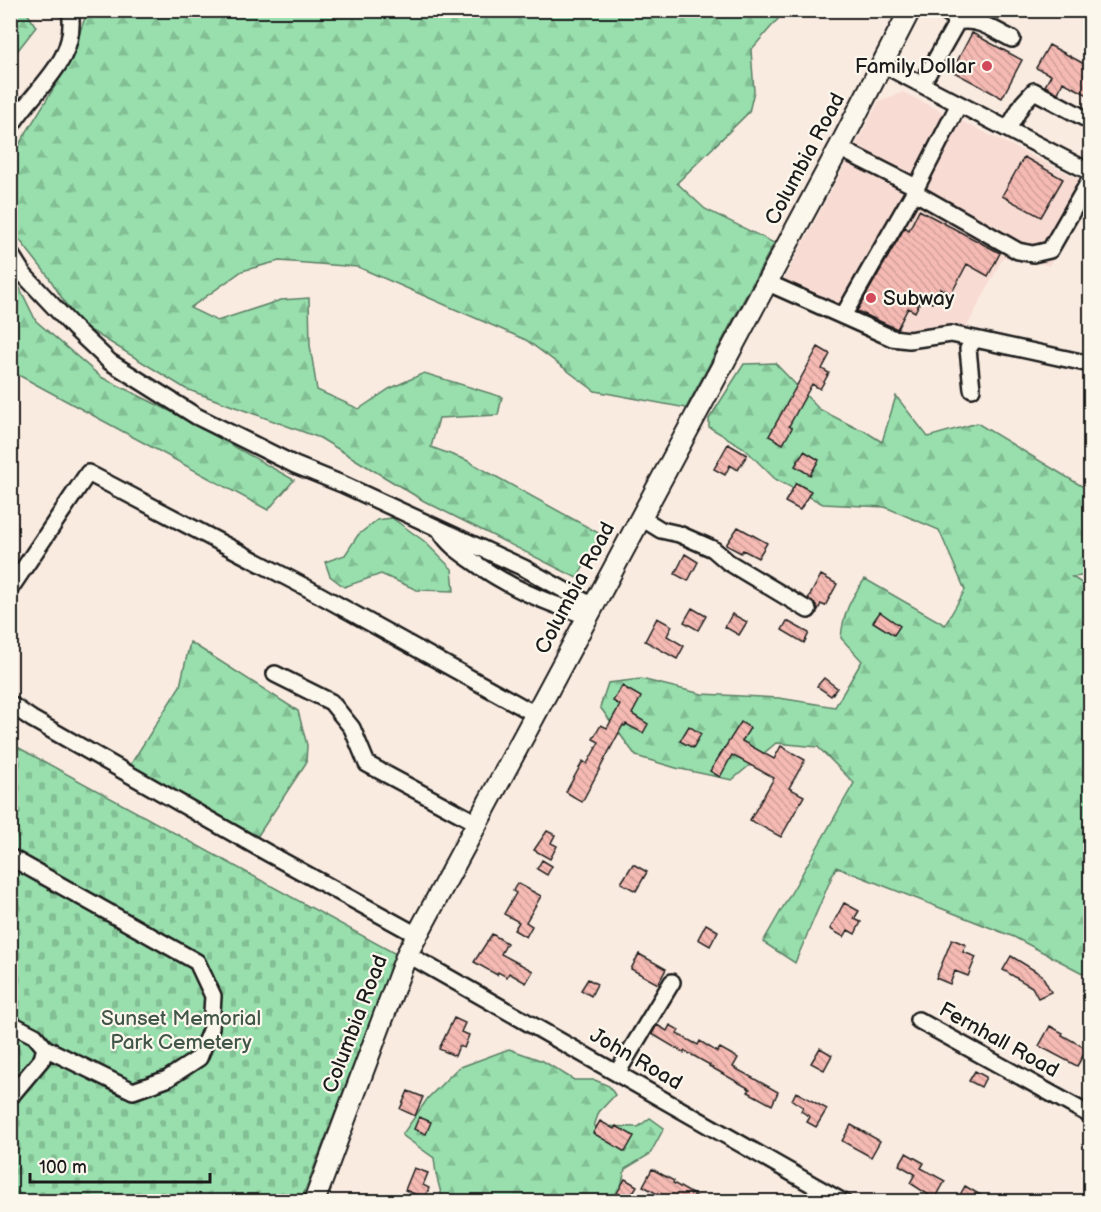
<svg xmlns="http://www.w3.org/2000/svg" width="1101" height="1212" font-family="'Balsamiq Sans',sans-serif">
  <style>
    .built { fill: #f8dcd3 }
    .forest { fill: url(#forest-firs); stroke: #5a7e64; stroke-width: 1.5 }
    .cemetery { fill: url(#cemetery-stones); stroke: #5a7e64; stroke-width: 1.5 }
    .building { fill: url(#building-back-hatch); stroke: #1c1c1c; stroke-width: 1.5 }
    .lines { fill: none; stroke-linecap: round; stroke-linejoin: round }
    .minor-casing { stroke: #1c1c1c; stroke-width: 20 }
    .major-casing { stroke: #1c1c1c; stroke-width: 24 }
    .minor { stroke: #fbf7ec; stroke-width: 15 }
    .major { stroke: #fbf7ec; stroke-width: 20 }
    .poi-dot { fill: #d1495b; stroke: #fbf7ec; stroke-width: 2 }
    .labels { text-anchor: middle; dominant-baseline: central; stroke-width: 4.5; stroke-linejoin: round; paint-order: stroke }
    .poi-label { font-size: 21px; fill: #1c1c1c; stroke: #fbf7ec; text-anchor: end }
    .street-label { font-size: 21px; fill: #1c1c1c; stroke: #fbf7ec }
    .park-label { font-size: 21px; fill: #415648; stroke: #fbf7ec }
  </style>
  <defs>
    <pattern id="forest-firs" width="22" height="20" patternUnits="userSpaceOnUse" patternTransform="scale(1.5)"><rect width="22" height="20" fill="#98dfad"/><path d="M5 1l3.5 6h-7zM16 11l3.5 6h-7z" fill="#82bf94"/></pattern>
    <pattern id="cemetery-stones" width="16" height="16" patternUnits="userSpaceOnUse" patternTransform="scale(1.5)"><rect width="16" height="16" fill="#98dfad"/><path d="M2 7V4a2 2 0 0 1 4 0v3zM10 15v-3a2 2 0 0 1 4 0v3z" fill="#82bf94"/></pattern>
    <pattern id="building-back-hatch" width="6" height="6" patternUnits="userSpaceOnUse" patternTransform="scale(1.5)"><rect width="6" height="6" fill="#f5bab3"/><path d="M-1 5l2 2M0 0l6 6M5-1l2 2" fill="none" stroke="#d19f99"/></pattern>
  </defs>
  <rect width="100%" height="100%" fill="#faebe1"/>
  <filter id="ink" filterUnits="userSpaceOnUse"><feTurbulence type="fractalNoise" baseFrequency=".0167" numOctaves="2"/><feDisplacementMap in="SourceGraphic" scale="12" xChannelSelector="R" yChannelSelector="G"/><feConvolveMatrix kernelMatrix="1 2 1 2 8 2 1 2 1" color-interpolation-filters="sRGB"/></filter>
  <g filter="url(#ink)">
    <path class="built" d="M903,92L1079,179L1090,189V197L1049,266L1016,256L1003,258L959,342L902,349L784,297V279L879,101Z"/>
    <path class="forest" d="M11,10L26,11L36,27L11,59Z
      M85,11H785L751,50L754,91L749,112L677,183L705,209L774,243L686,408L595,391L526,340L358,267L279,261L242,271L190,308L217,321L281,300L309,298L310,345L317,390L359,409L389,389L424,373L502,397L498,415L439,418L431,447L466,460L602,535L577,578L424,501L320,438L186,389L77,322L48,276L11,229V168L18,146L68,65L86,15Z
      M10,268L36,321L101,377L174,413L294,480L268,510L11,371Z
      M775,363L819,409L854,427L863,430L882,442L896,396L928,437L977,423L1090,491V575L1072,577L1090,588V977L1014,937L836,867L795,963L763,942L854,783L818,747L776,743L732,780L676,768L636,756L600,707L608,683L641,679L702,694L779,698L835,707L862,661L841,638C843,614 850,599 865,579L945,625L965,590L939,530L885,507L823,504L775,479L744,448L709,427V419L744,364Z
      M392,518L424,541L452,569L454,591L417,590L381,574L344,587L330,576L325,562L345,555L358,535L377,520Z
      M190,642L298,711L307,745L306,763L255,840L129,767L180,686Z
      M509,1049L543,1061L574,1080H595L609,1086L615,1095L599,1112L594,1126L638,1127L650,1118L664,1128L650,1154L625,1169L618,1202L443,1201L436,1174L434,1158L402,1135L428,1098L458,1068Z"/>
    <path class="cemetery" d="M10,743L396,954L301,1201H11Z"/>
    <path class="building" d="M972,33L1022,60L1002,98L952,71Z
      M1049,45L1090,67V96L1063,82L1058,93L1045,86L1051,75L1036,68Z
      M1024,157L1063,179L1041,217L1002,196Z
      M919,210L1000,253L988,276L967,264L951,294L940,288L932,303L922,298L915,312L908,308L897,329L895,328L857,311L905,227L909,230Z
      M818,347L830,354L822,369L829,373L820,389L812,384L789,426L792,428L783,444L769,436Z
      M728,444L747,455L738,470L730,465L725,475L714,469Z
      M804,451L819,460L810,475L795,466Z
      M796,483L811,491L800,510L785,502Z
      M738,527L767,543L758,558L743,550L741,553L726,545Z
      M685,554L698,562L688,581L675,574Z
      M821,575L837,584L825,606L821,604L818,610L816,605L808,599Z
      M692,608L706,616L698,630L684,622Z
      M880,612L900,626L894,635L873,622Z
      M732,614L747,622L739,635L725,627Z
      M657,618L672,626L667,636L684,646L677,659L645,641Z
      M787,621L809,633L804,643L782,630Z
      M824,678L837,688L831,696L817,686Z
      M622,686L641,697L632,714L648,724L643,733L626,724L625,726L623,725L582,802L566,792L583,761L587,764L599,742L593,739L601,725L607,728L620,705L613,701Z
      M741,722L750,728L742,741L774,759L781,746L805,760L789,788L804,796L781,837L750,820L774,778L732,755L720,777L710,771Z
      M689,726L701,734L693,748L680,741Z
      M547,831L555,835L551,843L557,846L550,859L534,850Z
      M542,860L552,866L547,875L537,869Z
      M633,864L647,872L636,891L621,883Z
      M517,883L541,896L526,922L532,926L526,937L514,930L519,922L504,914L516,893L513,891Z
      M844,903L859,911L854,919L861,922L855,934L848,930L844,937L830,929Z
      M706,924L718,931L710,946L698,939Z
      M492,934L507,943L501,954L533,971L526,983L509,973L507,977L498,972L497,975L474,962Z
      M952,939L966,945L963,952L976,957L968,976L955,971L950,984L936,978Z
      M639,954L666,969L658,984L631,969Z
      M1011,956L1042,975L1051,992L1038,998L1032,987L1003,970Z
      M588,979L597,984L591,996L581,990Z
      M454,1018L465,1023L461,1032L469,1035L464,1048L459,1046L455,1056L439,1049Z
      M657,1025L667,1031L670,1025L679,1030L677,1034L698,1045L700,1041L717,1052L720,1048L738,1058L733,1067L778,1092L772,1105L748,1092L750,1089L709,1066L710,1065L685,1051L684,1053L652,1034Z
      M1050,1026L1063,1033L1062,1035L1087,1049L1077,1066L1039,1046Z
      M820,1048L832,1055L824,1070L811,1063Z
      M975,1071L986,1077L981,1087L969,1081Z
      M408,1091L423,1097L415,1116L400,1109Z
      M796,1092L827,1109L816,1127L807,1122L810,1117L801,1111L803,1107L792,1100Z
      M419,1117L431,1122L426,1134L414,1129Z
      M600,1121L614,1129L616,1126L634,1136L625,1152L593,1133Z
      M851,1125L880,1141L871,1157L842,1141Z
      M906,1153L924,1163L921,1168L945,1181L935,1199L910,1183L915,1174L899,1165Z
      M414,1168L428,1173L423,1185L429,1188L425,1198L405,1190Z
      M652,1169L674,1181L673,1183L706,1202H672L643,1186Z
      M625,1179L637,1186L629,1199L617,1193Z
      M965,1186L992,1202H956Z"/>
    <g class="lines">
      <g class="minor-casing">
        <path id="minor" d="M957,22C977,17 994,30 1012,39
          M882,64L1090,172
          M922,84L957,22L956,18L943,10
          M10,128C33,88 79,63 70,10
          M1008,129L1023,103L1034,91L1090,121
          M839,148L916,187
          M914,192L1018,251L1033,254L1050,250L1090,180
          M10,253L24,275L74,328L110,362L196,416L295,465L342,484L524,568L593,606
          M766,282L892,338L909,340L951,334L975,339
          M843,316L914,192L959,104
          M972,389L968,349L975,339L1090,364
          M640,517L661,530L679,534L713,549L728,562L808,610
          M441,532C448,544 460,552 471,560C507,587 545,602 587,616
          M10,589L88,473L309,589L535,714
          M275,674L331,702L352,728L367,764L477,823
          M10,704L32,719L266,852L417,935
          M10,857L197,962L213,996L211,1028L199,1058L167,1079L133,1091L45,1048L35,1036L10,1023
          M407,954L843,1202
          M918,1020L1090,1115
          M617,1073L672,982
          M10,1097L42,1059L45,1048"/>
      </g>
      <g class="major-casing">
        <path id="major" d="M314,1202L407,954L839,148L910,10"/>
      </g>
      <use href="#minor" class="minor"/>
      <use href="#major" class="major"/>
    </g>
  </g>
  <g class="poi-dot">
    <circle cx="987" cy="66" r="6"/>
    <circle cx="871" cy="298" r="6"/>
  </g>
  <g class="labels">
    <g class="poi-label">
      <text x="975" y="66">Family Dollar</text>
      <text x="883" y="298" text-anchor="start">Subway</text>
    </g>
    <g class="street-label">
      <text transform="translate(805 159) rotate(-62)">Columbia Road</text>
      <text transform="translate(575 588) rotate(-62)">Columbia Road</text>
      <text transform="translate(355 1024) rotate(-69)">Columbia Road</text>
      <text transform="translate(999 1040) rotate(29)">Fernhall Road</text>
      <text transform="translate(636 1059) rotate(30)">John Road</text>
    </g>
    <g class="park-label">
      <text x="181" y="1018">Sunset Memorial<tspan x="181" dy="24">Park Cemetery</tspan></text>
    </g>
  </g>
  <rect width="1101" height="1212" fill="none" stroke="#fbf7ec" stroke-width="36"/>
  <rect x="18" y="18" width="1065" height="1176" fill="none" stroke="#1c1c1c" stroke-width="2" filter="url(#ink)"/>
  <path d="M30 1173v9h180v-9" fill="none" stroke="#1c1c1c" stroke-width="3"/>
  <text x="39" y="1173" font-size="18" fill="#1c1c1c" stroke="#fbf7ec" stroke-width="4.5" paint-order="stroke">100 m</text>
</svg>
